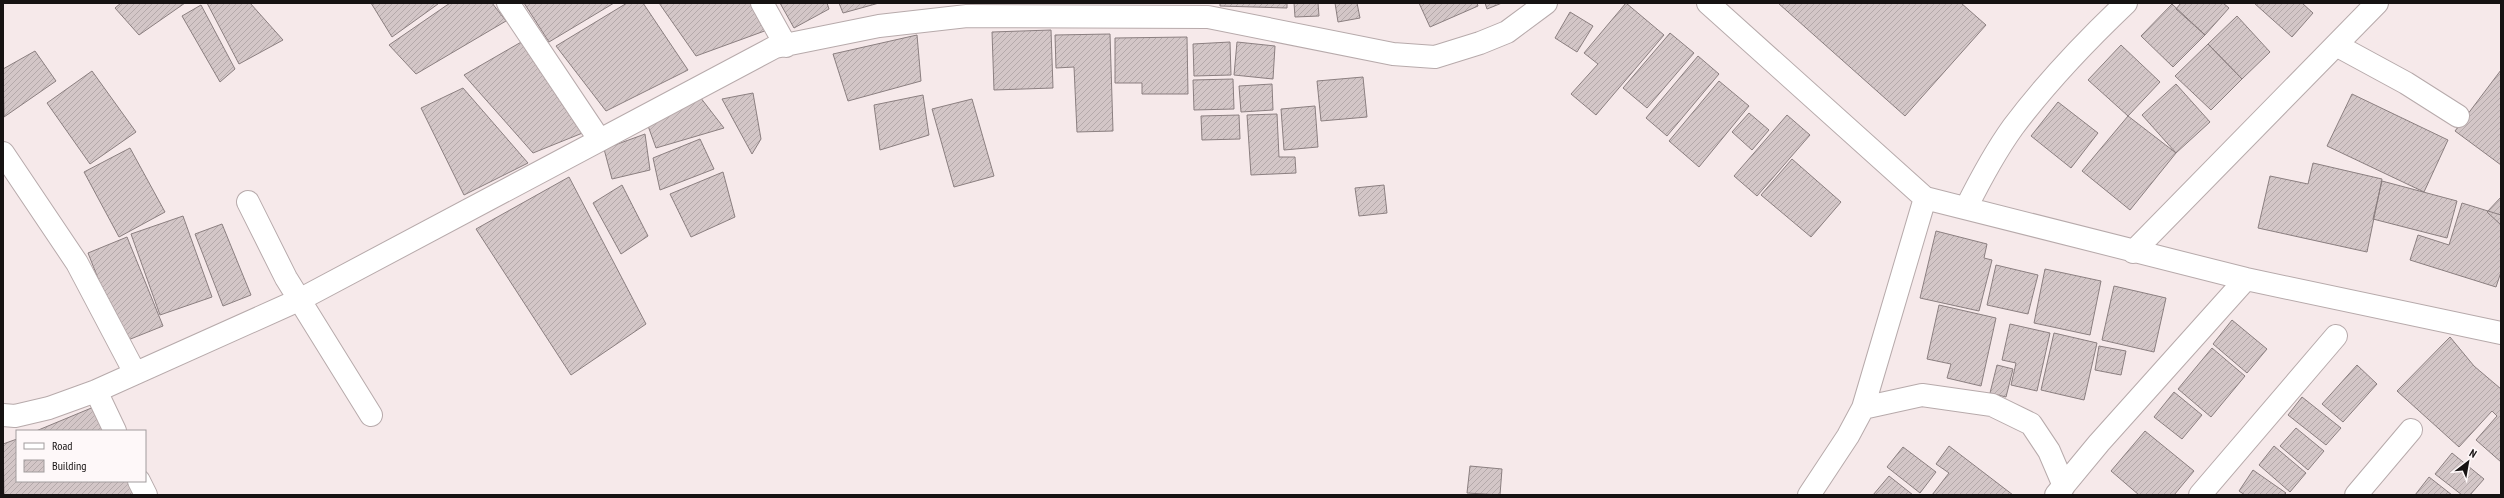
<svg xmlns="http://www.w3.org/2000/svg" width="2504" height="498" font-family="'PT Sans Narrow',sans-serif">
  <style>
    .building { fill: url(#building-hatch); stroke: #8b7f80 }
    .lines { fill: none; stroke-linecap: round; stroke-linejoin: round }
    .minor-casing { stroke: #b7aaab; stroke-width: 24 }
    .minor { stroke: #fff; stroke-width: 22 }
  </style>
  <defs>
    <pattern id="building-hatch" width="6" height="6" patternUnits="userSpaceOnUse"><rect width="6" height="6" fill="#d3c6c7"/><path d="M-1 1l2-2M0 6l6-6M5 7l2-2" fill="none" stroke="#b4a9aa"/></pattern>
  </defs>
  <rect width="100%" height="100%" fill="#f6e9ea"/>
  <path class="building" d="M121,3H185L139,35L115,8Z
    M207,3H250L283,40L239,64Z
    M371,3H437L438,4L392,37Z
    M450,3H492L506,21L416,74L389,45Z
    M524,3H614L549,42Z
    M627,3H643L688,70L606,111L556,46Z
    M659,3H755L770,29L696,56Z
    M780,3H827L829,9L794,28Z
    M839,3H879L843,13Z
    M1220,3H1287V8L1220,6Z
    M1294,3H1318L1319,16L1295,17Z
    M1335,3H1357L1360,18L1338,22Z
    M1419,3H1477L1478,6L1430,27Z
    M1485,3H1502L1487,9Z
    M1626,3L1664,35L1596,115L1571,94L1598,64L1584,53Z
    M1778,3H1961L1986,25L1905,116Z
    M2181,3H2223L2229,8L2205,35L2176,9Z
    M2254,3H2302L2313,13L2292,37Z
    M2172,4L2205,35L2173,67L2141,36Z
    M201,5L235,69L220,82L182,16Z
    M1570,12L1593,26L1577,52L1555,38Z
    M2237,16L2270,52L2242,79L2208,44Z
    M1051,30L1053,88L994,90L992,32Z
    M1670,33L1694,53L1647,108L1623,88Z
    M1110,34L1113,131L1077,132L1074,67L1056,68L1055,35Z
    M917,35L921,81L848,101L833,54Z
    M1187,37L1188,94H1142V83H1115V38Z
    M523,41L585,132L533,153L464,75Z
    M1230,42L1231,75L1194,76L1193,44Z
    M1237,42L1275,46L1273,79L1234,75Z
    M2208,44L2242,79L2211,110L2175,76Z
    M2121,45L2160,82L2128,116L2088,80Z
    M35,51L56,81L4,117L3,69Z
    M1698,56L1719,74L1667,136L1646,118Z
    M2501,70V165L2455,131Z
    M92,71L136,132L90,164L47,103Z
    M1363,77L1367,117L1321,121L1317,81Z
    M1233,79L1234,109L1194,110L1193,80Z
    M1719,81L1749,106L1699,167L1669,141Z
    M1272,84L1273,110L1241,112L1239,86Z
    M2176,84L2210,122L2176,153L2142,115Z
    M463,88L528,163L464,195L421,108Z
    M753,93L761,139L752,154L722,99Z
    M2352,94L2448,140L2424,192L2327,146Z
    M923,95L929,135L880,150L874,105Z
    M700,97L724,128L656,148L647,123Z
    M972,99L994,176L954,187L932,109Z
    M2058,102L2098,133L2071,168L2031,136Z
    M1315,106L1318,147L1284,150L1281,109Z
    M1749,113L1769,130L1752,150L1732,132Z
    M1277,114L1279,157H1295L1296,173L1251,175L1247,115Z
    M1239,115L1240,139L1202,140L1201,116Z
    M1787,115L1810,135L1757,196L1734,176Z
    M2128,116L2176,153L2130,210L2082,171Z
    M645,134L650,170L612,179L604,149Z
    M700,139L714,169L660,190L653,158Z
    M130,148L165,212L119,237L84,172Z
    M1792,159L1841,202L1811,237L1761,195Z
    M2313,163L2382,179L2367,252L2258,228L2270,176L2308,184Z
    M723,172L735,217L691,237L670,194Z
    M569,177L646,324L571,375L476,229Z
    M2382,181L2457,201L2447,238L2373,219Z
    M622,185L648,236L621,254L593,203Z
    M1384,185L1387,213L1359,216L1355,188Z
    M2501,197V225L2487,212Z
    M2462,203L2501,215V272L2496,287L2410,260L2418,235L2449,245Z
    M183,216L212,297L160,315L131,234Z
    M222,224L251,295L223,306L195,234Z
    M1936,231L1987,244L1984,258L1992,260L1979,311L1920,298Z
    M127,237L163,326L123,342L88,253Z
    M1996,265L2038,275L2028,314L1987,305Z
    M2045,269L2101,281L2090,335L2034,323Z
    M2114,286L2166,298L2154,352L2102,340Z
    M1939,305L1996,318L1981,386L1947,378L1951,364L1927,359Z
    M2232,320L2267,349L2247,373L2213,344Z
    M2010,324L2050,333L2037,391L2011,385L2016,363L2002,360Z
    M2054,333L2097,343L2084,400L2041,390Z
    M2450,337L2474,366L2501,389V462L2476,440L2497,416L2492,411L2459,447L2397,391Z
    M2099,346L2126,351L2121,375L2095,370Z
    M2212,348L2245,376L2211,417L2178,389Z
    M1997,365L2013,369L2006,397L1990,393Z
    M2357,365L2377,384L2343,422L2322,404Z
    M2174,392L2202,415L2182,439L2154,417Z
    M2302,397L2341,428L2326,445L2288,415Z
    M101,404L113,431H36Z
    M2296,428L2324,451L2308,470L2280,446Z
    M2145,431L2194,471L2174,495H2139L2111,471Z
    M17,439V481H134L140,495H4L3,444Z
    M1949,446L2013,495H1932L1949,473L1936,464Z
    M2274,446L2306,473L2290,492L2259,465Z
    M1903,447L1936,472L1920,493L1887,467Z
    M2452,453L2484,479L2470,495H2462L2435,474Z
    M1470,466L1502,469L1500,495L1467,493Z
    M2253,470L2286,493L2284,495H2245L2239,491Z
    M1889,476L1913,495H1873Z
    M2429,477L2452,495H2415Z"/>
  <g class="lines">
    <g class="minor-casing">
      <path id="minor" d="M508,3L599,139
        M762,3L786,46
        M1708,3L1925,198L2246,279L2501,333
        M2336,45L2406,83L2458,116
        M3,153L77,263L135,373
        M248,202L286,278L371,415
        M1966,208C1980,180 1995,152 2013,127C2046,83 2086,41 2126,3
        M2133,252L2377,3
        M96,391L115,431
        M1863,408L1922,395L1992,405L2031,424L2049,451L2064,486
        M3,415L15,416L49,408L96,391L301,299L775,47L879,26L967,16L1208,17L1393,54L1435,57L1480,43L1507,32L1546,3
        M139,481L146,495
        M1809,495L1848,436L1863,408L1925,198
        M2056,495L2099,443L2246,279
        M2200,495L2336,336
        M2356,495L2411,430"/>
    </g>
    <use href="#minor" class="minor"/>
  </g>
  <rect width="2504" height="498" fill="none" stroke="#161212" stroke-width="8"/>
  <rect x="16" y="430" width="130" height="52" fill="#fef8f9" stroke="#a19c9d"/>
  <rect x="24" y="443" width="20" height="6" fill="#ffffff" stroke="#a19c9d"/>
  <text x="52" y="450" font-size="12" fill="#161212">Road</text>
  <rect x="24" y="460" width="20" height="12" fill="url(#building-hatch)" stroke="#a19c9d"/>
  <text x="52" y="470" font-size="12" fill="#161212">Building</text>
  <g transform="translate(2468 462) rotate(31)" stroke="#fef8f9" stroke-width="3" paint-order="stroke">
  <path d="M0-3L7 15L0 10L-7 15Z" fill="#161212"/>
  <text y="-6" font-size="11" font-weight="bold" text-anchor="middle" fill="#161212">N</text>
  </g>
</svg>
